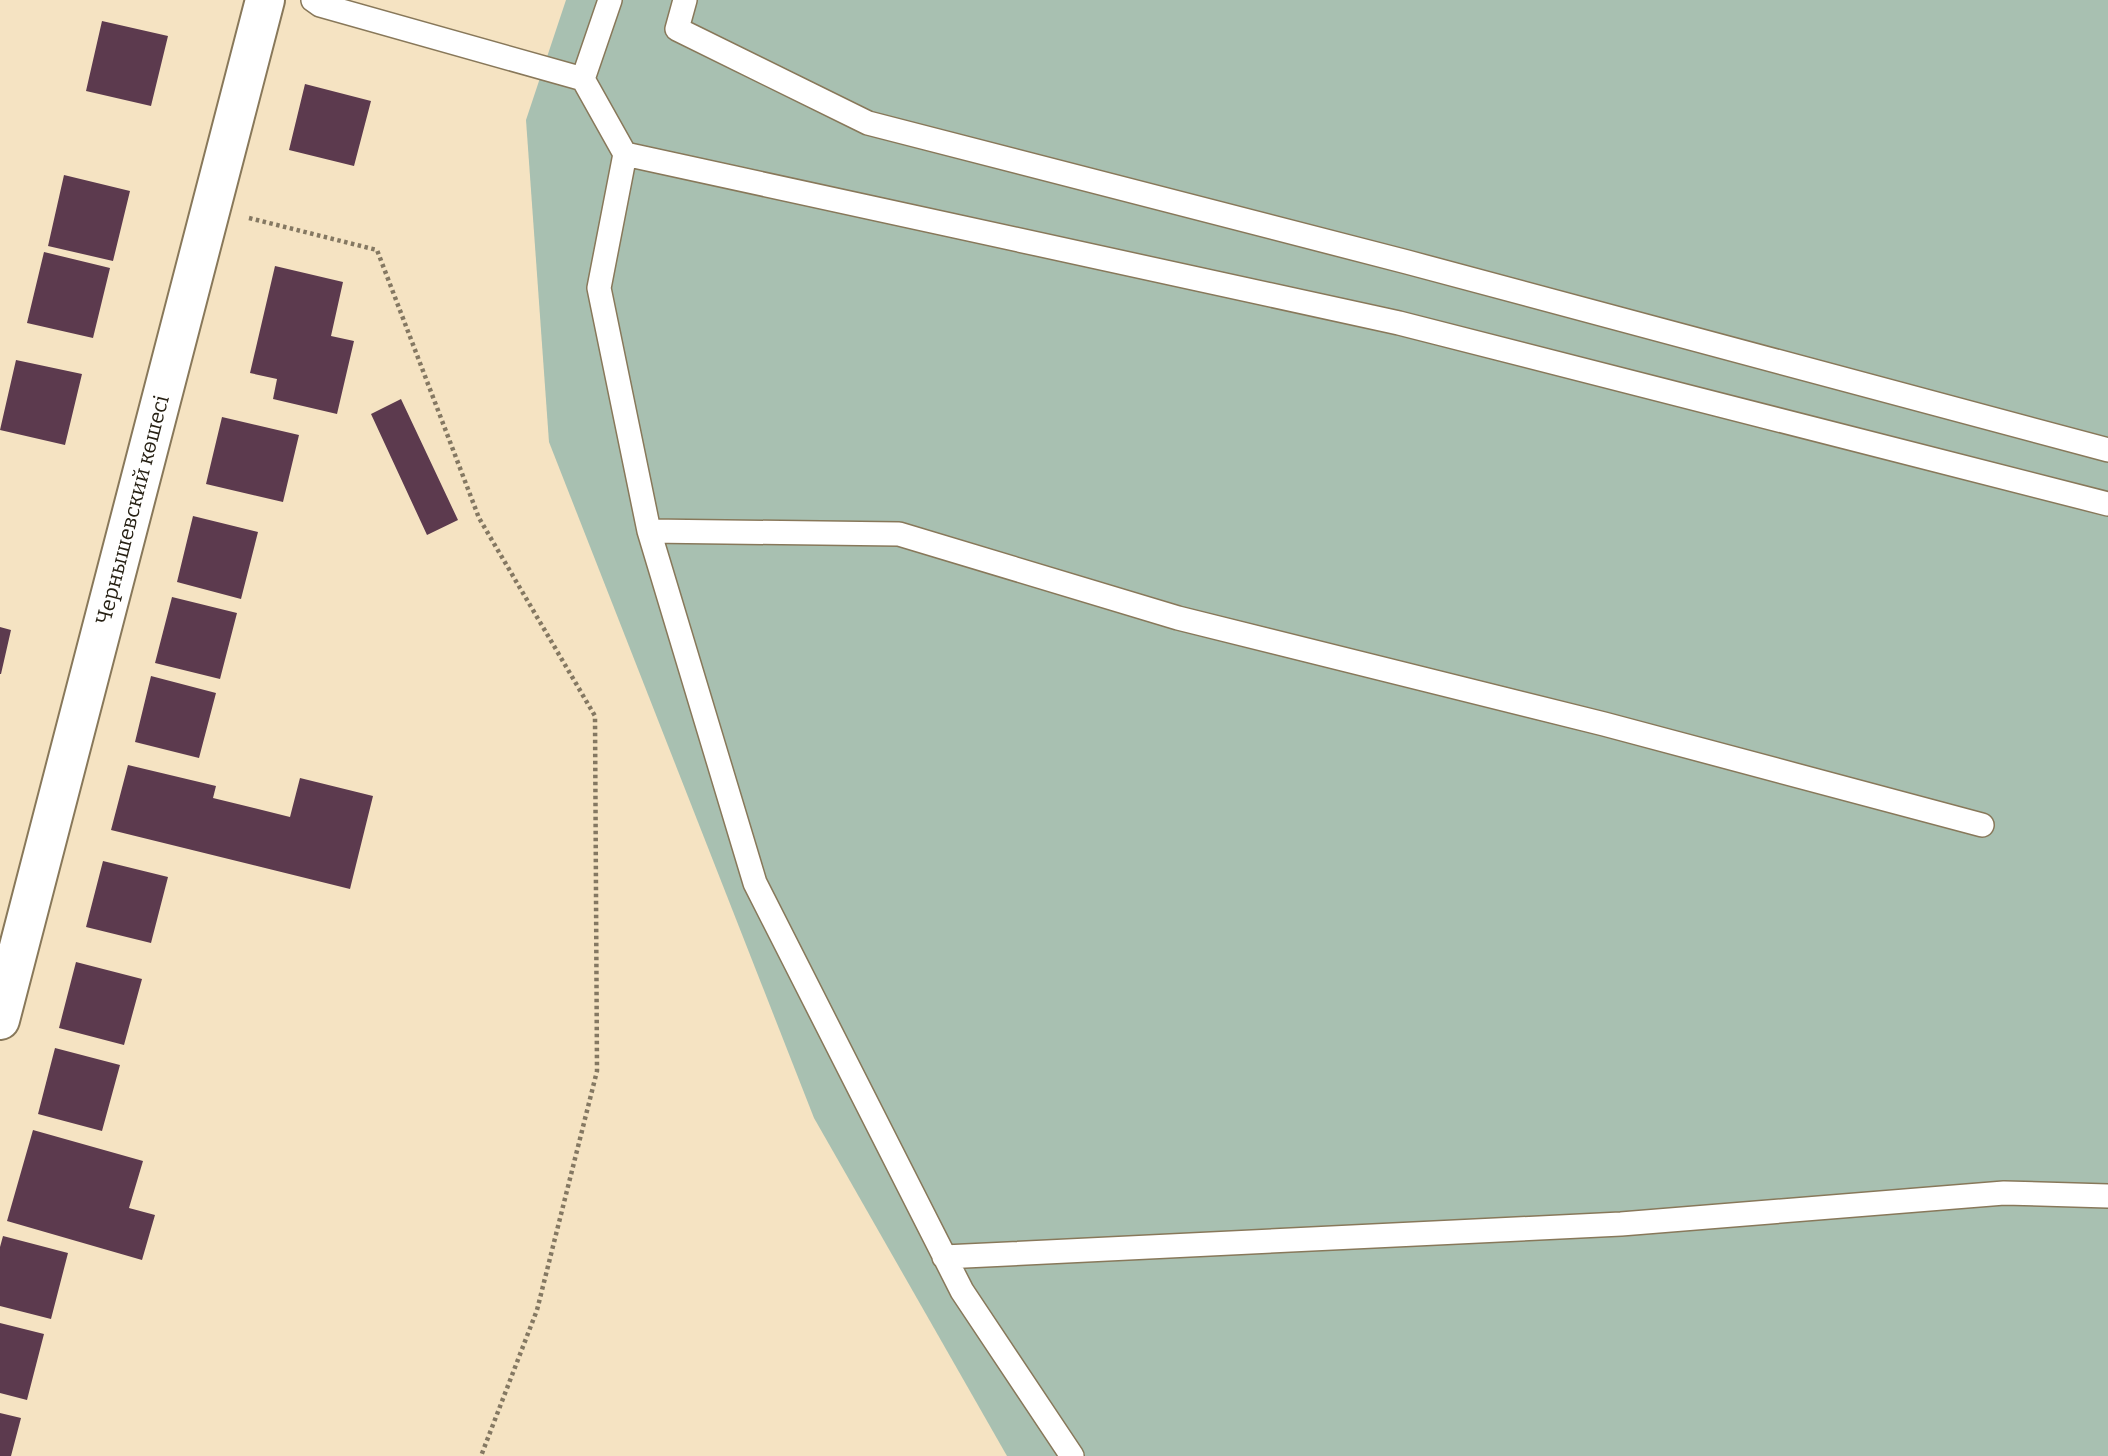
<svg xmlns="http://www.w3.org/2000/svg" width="2108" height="1456" font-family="Bitter,serif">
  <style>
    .green { fill: #a8c0b1 }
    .building { fill: #5c3a4e }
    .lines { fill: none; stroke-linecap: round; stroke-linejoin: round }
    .service-casing { stroke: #88785a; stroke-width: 26 }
    .tertiary-casing { stroke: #88785a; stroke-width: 42 }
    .path { stroke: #847862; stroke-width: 4.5; stroke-dasharray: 3.5 3.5; stroke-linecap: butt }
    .service { stroke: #fff; stroke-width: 23 }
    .tertiary { stroke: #fff; stroke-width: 38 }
    .labels { text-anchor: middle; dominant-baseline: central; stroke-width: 7; stroke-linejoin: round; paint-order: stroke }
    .street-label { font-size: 21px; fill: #272114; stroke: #fff1d6 }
  </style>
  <rect width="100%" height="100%" fill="#f5e3c2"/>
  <path class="green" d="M566,0H2108V1456H1007L814,1118L549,442L526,120Z"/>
  <path class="building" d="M102,21L168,36L151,106L86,91Z
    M305,84L371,101L354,166L289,150Z
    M64,175L130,191L113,261L48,246Z
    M44,252L110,268L93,338L27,323Z
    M275,266L343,282L331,336L354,341L337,414L273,399L277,379L250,373Z
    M16,360L82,374L65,445L0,430Z
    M401,399L458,520L427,535L371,414Z
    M222,417L299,435L283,502L206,484Z
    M193,516L258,532L241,599L177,582Z
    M172,597L237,613L220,679L155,663Z
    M0,627L11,630L1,674H0Z
    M151,676L216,693L199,758L135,742Z
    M128,765L216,786L213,798L290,817L300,778L373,796L350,889L111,830Z
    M103,861L168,877L151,943L86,927Z
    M76,962L142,979L124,1045L59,1028Z
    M55,1048L120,1065L102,1131L38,1114Z
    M33,1130L143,1161L129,1208L155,1215L142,1260L7,1221Z
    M3,1236L68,1253L51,1319L0,1306V1247Z
    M0,1323L44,1334L27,1400L0,1393Z
    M0,1413L21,1418L11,1456H0Z"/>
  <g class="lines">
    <g class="service-casing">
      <path id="service" d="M313,0L320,5L583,79
        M610,0L583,79L625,154L599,288L649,531L755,883L962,1291L1072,1456
        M685,0L677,29L868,123L1407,262L2108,450
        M625,154L1399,323L2108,504
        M649,531L899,534L1178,618L1604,724L1982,825
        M944,1257L1621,1224L2004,1193L2108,1196"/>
    </g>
    <g class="tertiary-casing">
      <g id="tertiary">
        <path id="s1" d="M0,1020L265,0"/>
      </g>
    </g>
    <path class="path" d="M249,218L377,250L479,518L595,716L597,1071L537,1310L481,1456"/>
    <use href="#service" class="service"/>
    <use href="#tertiary" class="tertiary"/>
  </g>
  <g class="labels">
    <g class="street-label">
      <text stroke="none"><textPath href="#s1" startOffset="527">Чернышевский көшесі</textPath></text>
    </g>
  </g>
</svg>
